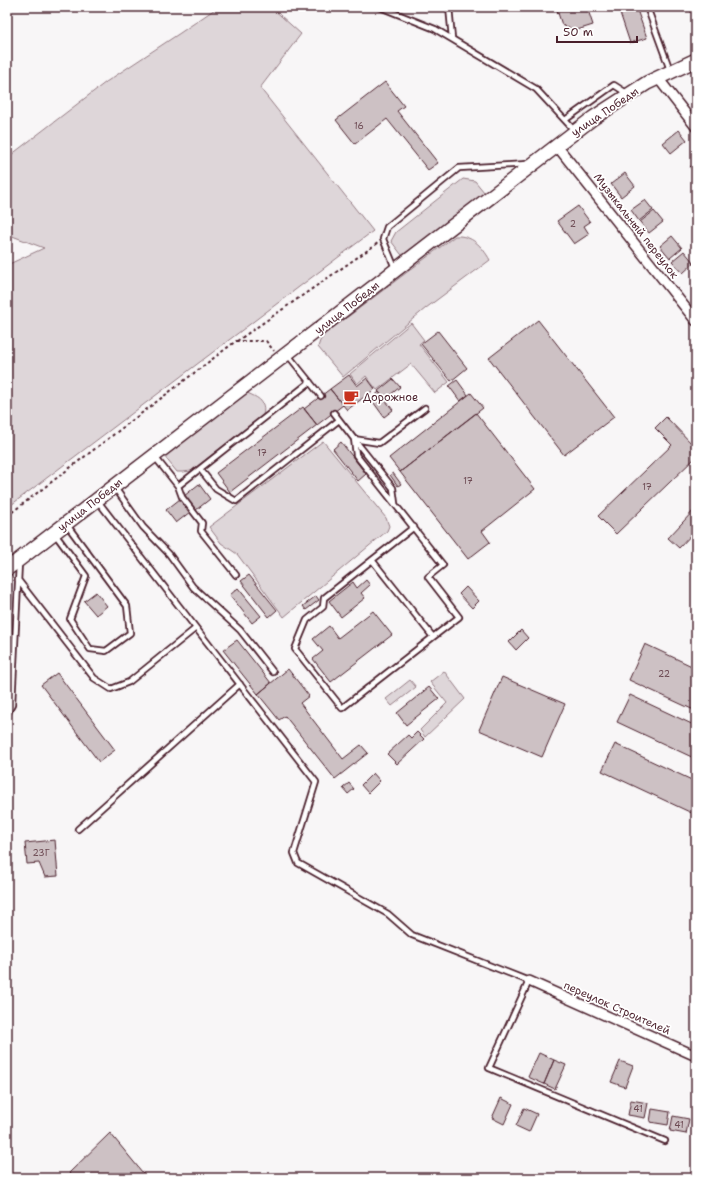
<svg xmlns="http://www.w3.org/2000/svg" width="703" height="1185" font-family="'Shantell Sans',sans-serif">
  <style>
    .green { fill: #ded6d9; stroke: #947a82 }
    .building { fill: #cdc1c4; stroke: #4a1f2b }
    .lines { fill: none; stroke-linecap: round; stroke-linejoin: round }
    .lane-casing { stroke: #4a1f2b; stroke-width: 8 }
    .street-casing { stroke: #4a1f2b; stroke-width: 12 }
    .secondary-casing { stroke: #4a1f2b; stroke-width: 16 }
    .path { stroke: #4a1f2b; stroke-width: 2; stroke-dasharray: 3 3; stroke-linecap: butt }
    .lane { stroke: #fff; stroke-width: 4.5 }
    .street { stroke: #fff; stroke-width: 9 }
    .secondary { stroke: #fff; stroke-width: 13 }
    .labels { text-anchor: middle; dominant-baseline: central; stroke-width: 3.5; stroke-linejoin: round; paint-order: stroke }
    .number-label { font-size: 9px; fill: #6b4851 }
    .street-label { font-size: 11px; fill: #4a1f2b; stroke: #fff }
    .poi-label { font-size: 11px; fill: #4a1f2b; stroke: #fff; text-anchor: start }
  </style>
  <rect width="100%" height="100%" fill="#f8f6f7"/>
  <filter id="ink" filterUnits="userSpaceOnUse"><feTurbulence type="fractalNoise" baseFrequency=".025" numOctaves="2"/><feDisplacementMap in="SourceGraphic" scale="8" xChannelSelector="R" yChannelSelector="G"/><feConvolveMatrix kernelMatrix="1 2 1 2 8 2 1 2 1" color-interpolation-filters="sRGB"/></filter>
  <g filter="url(#ink)">
    <path class="green" d="M218,7H271L301,34L260,88L373,231L7,508V265L44,248L7,234V158L106,82L180,33Z
      M463,179L475,181L489,198L413,264L401,254L391,241L396,232Z
      M455,236C472,235 482,246 490,260L426,308L343,377L318,347L320,341L325,334Z
      M411,323L424,340L419,344L449,382L435,393L411,364L377,390L366,376L357,384L350,374Z
      M245,392C256,397 267,400 263,415L191,471L183,472H177L164,456Z
      M323,441L386,518L389,526L387,531L284,617L237,554L221,543L209,527Z
      M444,671L465,699L425,737L420,730L447,703L430,682Z
      M410,680L416,687L392,706L386,699Z"/>
    <path class="building" d="M556,7H581L588,10L593,25L577,30L569,28L562,25Z
      M618,7H636L647,38L630,43Z
      M385,82L404,106L397,111L438,163L428,170L387,119L355,144L336,120Z
      M679,130L687,140L671,153L663,143Z
      M696,162V175L690,167Z
      M625,173L635,186L621,197L611,184Z
      M645,200L653,210L639,221L631,210Z
      M578,206L590,222L584,226L589,234L574,244L557,221Z
      M654,211L663,222L649,233L640,222Z
      M672,236L682,248L670,258L660,246Z
      M684,251L694,263L683,273L672,261Z
      M538,320L614,417L564,455L489,358Z
      M438,331L467,368L451,381L421,344Z
      M349,375L357,386L367,378L375,389L347,410L330,389Z
      M393,379L400,387L385,399L378,391Z
      M457,380L468,395L460,401L449,386Z
      M330,389L343,405L317,425L304,409Z
      M379,392L393,410L384,417L371,399Z
      M471,393L483,408L400,472L389,458Z
      M303,407L317,425L230,492L216,473Z
      M476,413L535,489L482,531L490,542L468,559L400,472Z
      M666,417L696,448V457L616,534L598,516L672,445L655,428Z
      M341,442L366,474L358,481L333,449Z
      M393,473L401,484L398,486L390,475Z
      M199,484L210,499L196,510L184,496Z
      M180,499L190,512L176,523L166,510Z
      M696,508V530L679,548L668,538Z
      M249,575L277,610L269,617L241,581Z
      M366,580L370,585L361,593L365,598L341,617L329,601L353,582L357,588Z
      M466,587L479,601L472,608L459,594Z
      M238,588L261,616L252,623L230,595Z
      M96,592L107,606L96,615L84,601Z
      M316,596L319,600L306,610L303,606Z
      M373,611L392,635L331,682L313,659L323,651L313,639L329,626L338,638Z
      M521,630L528,638L516,650L509,642Z
      M237,640L271,683L258,694L223,650Z
      M645,644L696,668V711L629,680Z
      M288,669L309,696L300,703L343,759L361,745L368,753L335,779L285,716L279,720L258,694Z
      M57,673L115,750L99,762L41,685Z
      M502,677L565,704L542,757L479,730Z
      M429,687L439,699L406,725L397,713Z
      M630,695L696,726V759L617,722Z
      M417,732L424,739L397,764L387,754L408,735L411,738Z
      M615,744L696,782V815L602,771Z
      M373,773L380,781L368,793L361,785Z
      M349,783L354,789L348,794L343,788Z
      M55,840L58,876L45,877L39,863L27,864L25,843Z
      M539,1053L554,1060L544,1084L528,1077Z
      M554,1060L566,1065L555,1089L544,1084Z
      M620,1061L633,1066L625,1087L611,1082Z
      M501,1098L513,1104L504,1124L492,1118Z
      M631,1100L648,1103L645,1118L628,1115Z
      M524,1108L537,1114L529,1132L516,1126Z
      M652,1109L670,1112L668,1125L650,1122Z
      M673,1116L689,1119L686,1134L670,1131Z
      M110,1133L147,1178H74L69,1173Z"/>
    <g class="lines">
      <g class="lane-casing">
        <path id="lane" d="M380,7L435,29L536,89L574,130
          M449,7L452,38
          M647,7L670,70
          M565,120L614,85L628,94
          M395,268L383,239L387,227L459,168L527,164
          M288,355L321,396
          M334,413L354,439L356,455L443,565L428,577L459,617L433,637L372,560
          M155,457L178,486L310,382
          M200,469L216,489L236,501L339,420
          M178,486L182,497L202,523L201,531L236,575
          M115,488L143,527L169,554L193,587L240,630L273,672
          M395,503L393,488L354,439L379,443L425,408
          M414,527L324,598L323,607L307,620L295,649L342,708L433,637
          M55,534L86,576L70,619L90,649L106,651L130,633L127,606L67,525
          M18,580L94,678L111,689L129,682L196,628L97,500
          M196,628L316,782L294,853L298,863L388,914L412,935L529,981L489,1068L665,1141
          M7,714L12,705L19,563
          M78,829L240,684"/>
      </g>
      <g class="street-casing">
        <path id="street" d="M658,78L696,127
          M557,146L696,321
          M529,981L696,1056"/>
      </g>
      <g class="secondary-casing">
        <path id="secondary" d="M7,569L593,118L647,83L696,60"/>
      </g>
      <path class="path" d="M237,341L378,243
        M7,516L236,341H266L274,351"/>
      <use href="#lane" class="lane"/>
      <use href="#street" class="street"/>
      <use href="#secondary" class="secondary"/>
    </g>
  </g>
  <defs>
    <g id="cafe-bare" transform="scale(1.2)"><path d="M-5.5-4.5H6V0H3Q3 3.5 0 3.5H-2.5Q-5.5 3.5-5.5 0ZM3-3.2v2h1.7v-2ZM-6 4.5H4V6H-6Z" fill="#c8321e" stroke="#fff" stroke-width="2.5" paint-order="stroke"/></g>
  </defs>
  <g fill-rule="evenodd">
    <use href="#cafe-bare" x="351" y="397"/>
  </g>
  <g class="labels">
    <g class="number-label">
      <text x="359" y="126">16</text>
      <text x="573" y="224">2</text>
      <text x="262" y="453">17</text>
      <text x="468" y="481">17</text>
      <text x="647" y="487">17</text>
      <text x="664" y="674">22</text>
      <text x="41" y="853">23Г</text>
      <text x="638" y="1109">41</text>
      <text x="679" y="1125">41</text>
    </g>
    <g class="street-label">
      <text transform="translate(605 112) rotate(-34)">улица Победы</text>
      <text transform="translate(636 226) rotate(52)">Музыкальный переулок</text>
      <text transform="translate(347 308) rotate(-38)">улица Победы</text>
      <text transform="translate(90 505) rotate(-38)">улица Победы</text>
      <text transform="translate(617 1008) rotate(24)">переулок Строителей</text>
    </g>
    <g class="poi-label">
      <text x="363" y="397">Дорожное</text>
    </g>
  </g>
  <rect width="703" height="1185" fill="none" stroke="#fff" stroke-width="24"/>
  <rect x="12" y="12" width="679" height="1161" fill="none" stroke="#4a1f2b" stroke-width="1.5" filter="url(#ink)"/>
  <path d="M557 36v6h80v-6" fill="none" stroke="#4a1f2b" stroke-width="2"/>
  <text x="563" y="36" font-size="12" fill="#4a1f2b" stroke="#ffffff" stroke-width="3" paint-order="stroke">50 m</text>
</svg>
